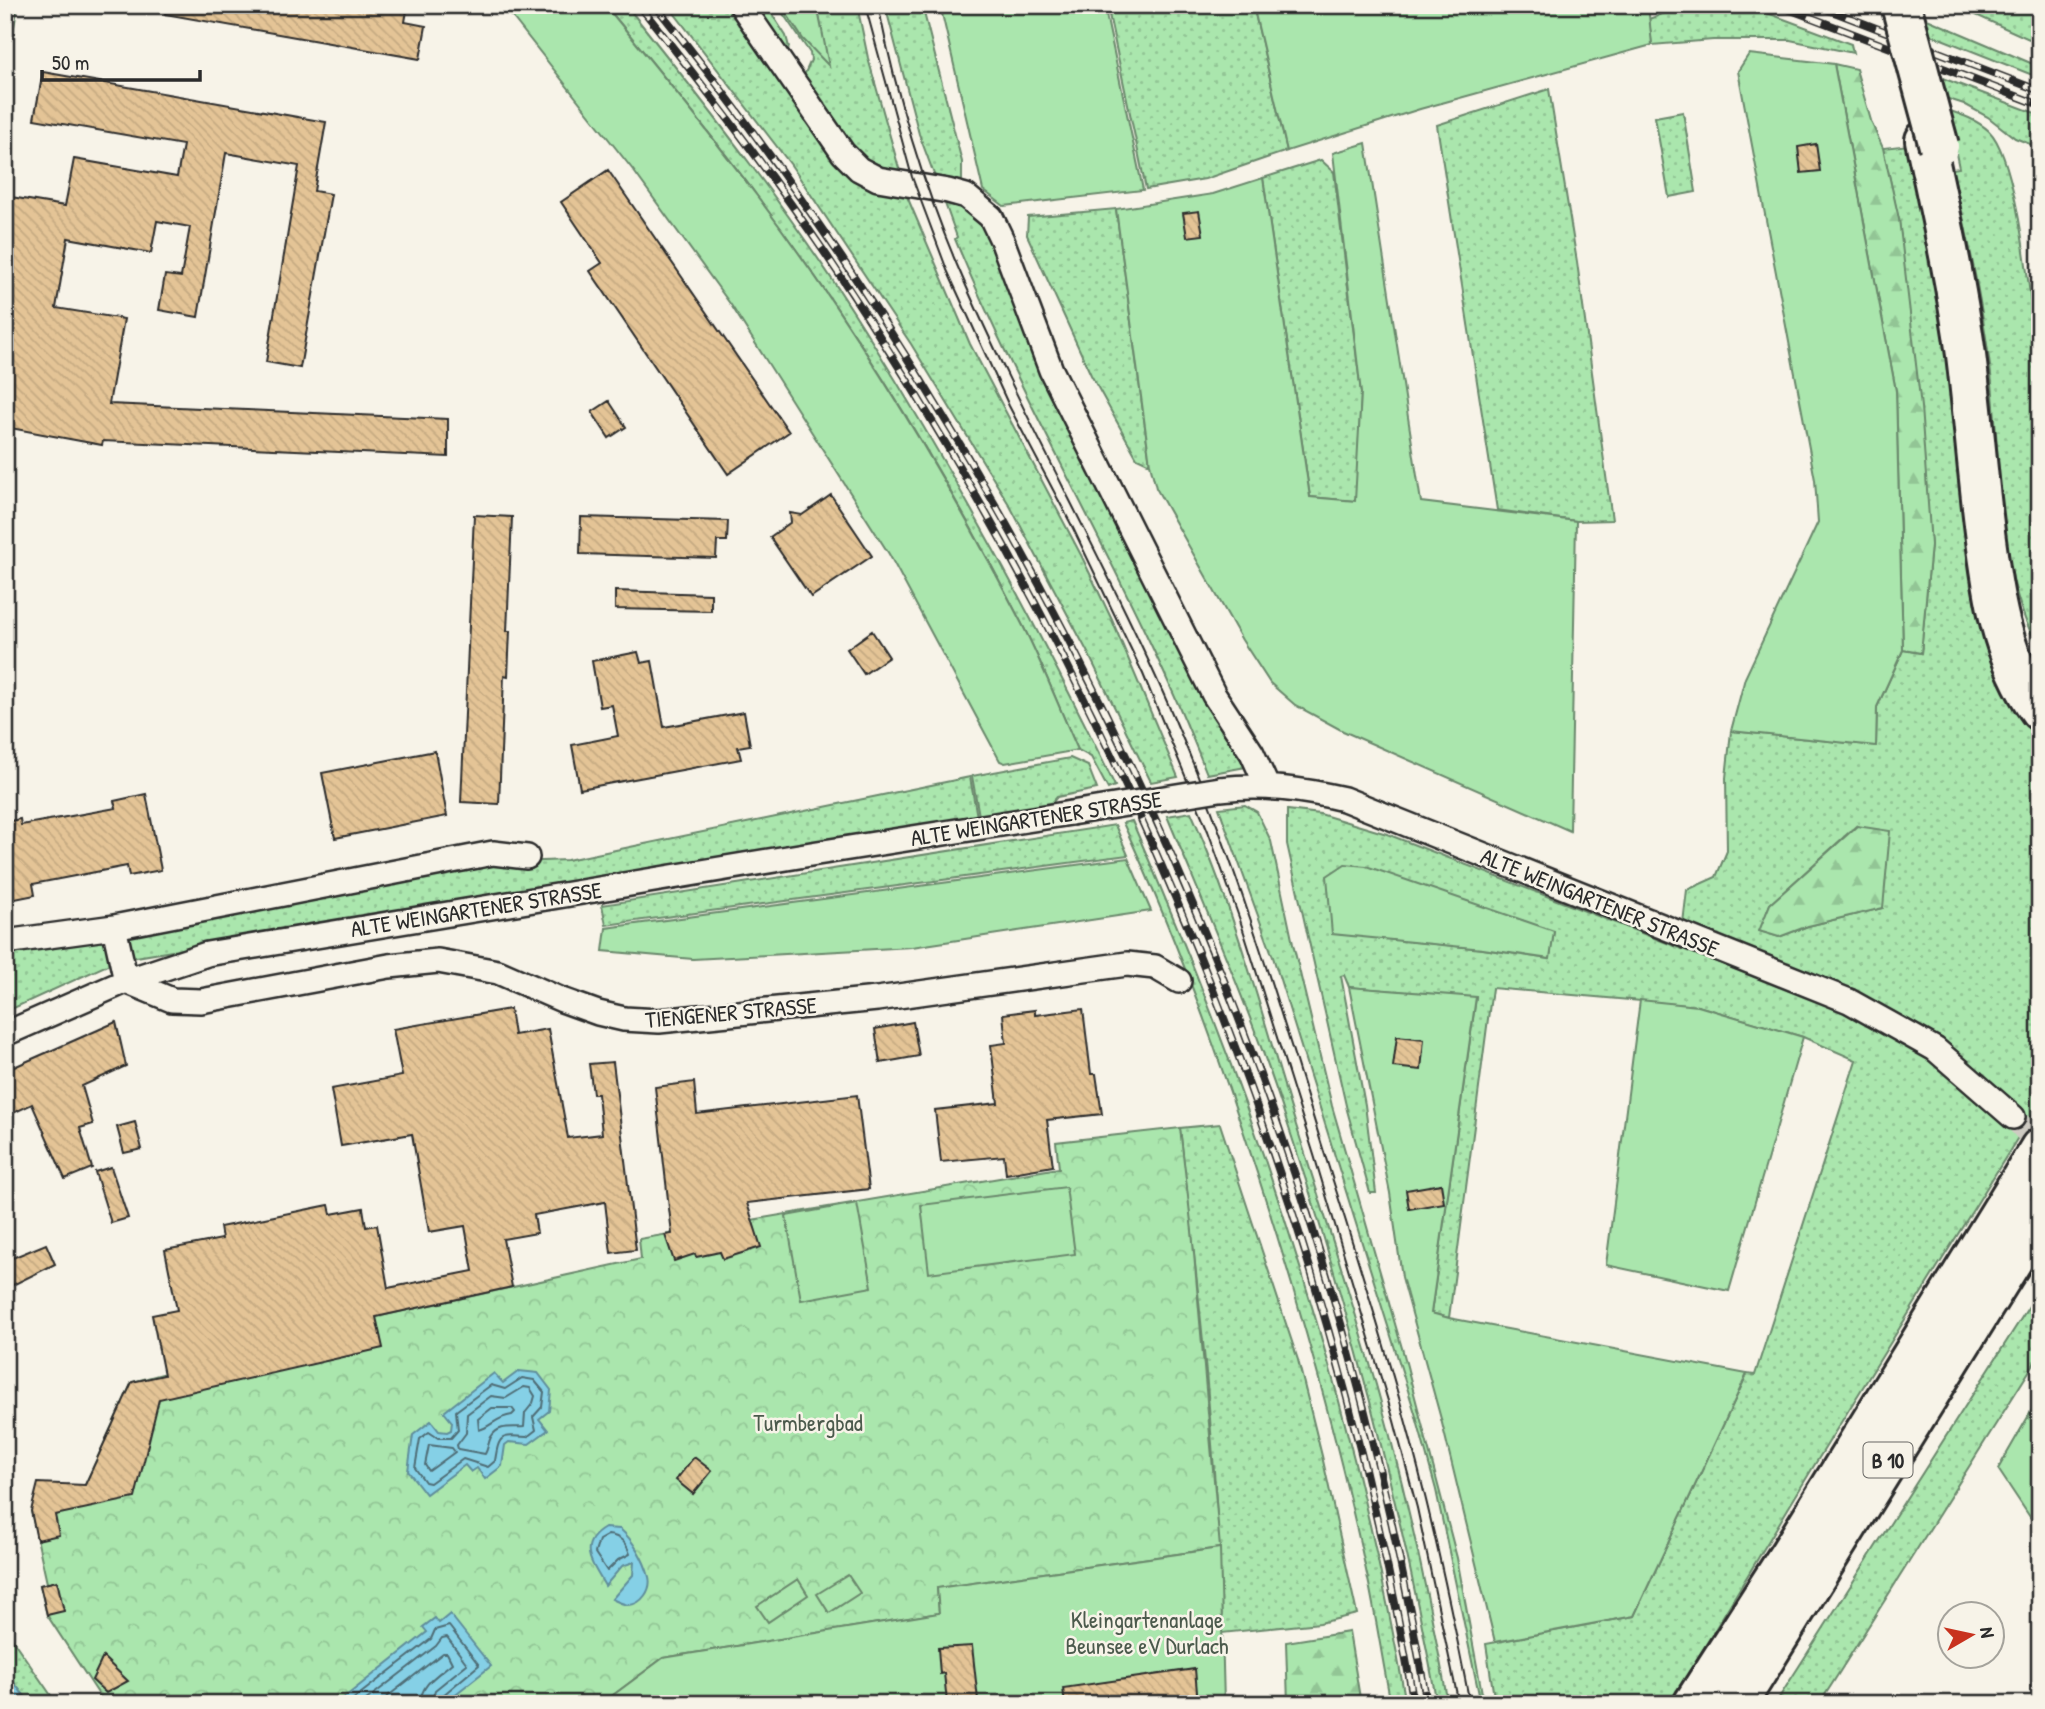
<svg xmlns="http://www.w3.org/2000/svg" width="2045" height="1709" font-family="'Patrick Hand',sans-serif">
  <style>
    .grass { fill: url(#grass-dots); stroke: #6a886c; stroke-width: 2; fill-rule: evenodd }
    .forest { fill: url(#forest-firs); stroke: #6a886c; stroke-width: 2 }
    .park { fill: url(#park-crowns); stroke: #6a886c; stroke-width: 2 }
    .garden { fill: #aae6ad; stroke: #6a886c; stroke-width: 2 }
    .water { fill: #85d0e6; stroke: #618e9b; stroke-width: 2 }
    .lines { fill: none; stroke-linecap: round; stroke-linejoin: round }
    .shore { stroke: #4f6d76; stroke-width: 2 }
    .building { fill: url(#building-back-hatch); stroke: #2b2b2b; stroke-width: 2 }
    .street-tunnel { stroke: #cecbc2; stroke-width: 23; stroke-dasharray: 23 11; stroke-linecap: butt }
    .street-casing { stroke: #2b2b2b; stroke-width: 28 }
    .highway-casing { stroke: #2b2b2b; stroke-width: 44 }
    .street { stroke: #f7f3e8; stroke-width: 23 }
    .highway { stroke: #f7f3e8; stroke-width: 38 }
    .tram { stroke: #2b2b2b; stroke-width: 2 }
    .rail-casing { stroke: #2b2b2b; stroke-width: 8 }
    .rail { stroke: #f7f3e8; stroke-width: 5; stroke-dasharray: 16; stroke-linecap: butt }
    .street-bridge-casing { stroke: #2b2b2b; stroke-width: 28; stroke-linecap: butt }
    .highway-bridge-casing { stroke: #2b2b2b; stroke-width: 44; stroke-linecap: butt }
    .street-bridge { stroke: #f7f3e8; stroke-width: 23 }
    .highway-bridge { stroke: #f7f3e8; stroke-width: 38 }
    .labels { text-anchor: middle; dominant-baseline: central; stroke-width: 5; stroke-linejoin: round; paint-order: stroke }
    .shield { fill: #f7f3e8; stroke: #686764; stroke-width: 2 }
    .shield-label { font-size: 21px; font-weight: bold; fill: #2b2b2b }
    .street-label { font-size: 23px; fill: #2b2b2b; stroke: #f7f3e8 }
    .park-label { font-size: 23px; fill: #4b5a4c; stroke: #f7f3e8 }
  </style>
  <defs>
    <pattern id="grass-dots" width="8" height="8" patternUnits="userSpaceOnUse" patternTransform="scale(1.75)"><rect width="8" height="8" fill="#aae6ad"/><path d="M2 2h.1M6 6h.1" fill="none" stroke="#92c595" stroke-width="1.8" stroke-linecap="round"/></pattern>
    <pattern id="forest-firs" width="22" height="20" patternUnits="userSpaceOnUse" patternTransform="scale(1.75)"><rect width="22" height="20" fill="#aae6ad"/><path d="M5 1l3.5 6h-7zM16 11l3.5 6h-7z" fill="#92c595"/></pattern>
    <pattern id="park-crowns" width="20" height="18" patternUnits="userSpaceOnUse" patternTransform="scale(1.75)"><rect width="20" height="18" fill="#aae6ad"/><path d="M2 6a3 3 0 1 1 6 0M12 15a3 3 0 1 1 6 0" fill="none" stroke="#92c595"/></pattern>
    <pattern id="building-back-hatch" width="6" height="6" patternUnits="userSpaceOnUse" patternTransform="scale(1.75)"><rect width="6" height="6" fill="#e4c496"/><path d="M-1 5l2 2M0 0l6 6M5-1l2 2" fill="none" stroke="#c4a981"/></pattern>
  </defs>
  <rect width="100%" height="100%" fill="#f7f3e8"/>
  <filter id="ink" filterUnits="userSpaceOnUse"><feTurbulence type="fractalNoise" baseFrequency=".0143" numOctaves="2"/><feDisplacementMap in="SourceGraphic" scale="14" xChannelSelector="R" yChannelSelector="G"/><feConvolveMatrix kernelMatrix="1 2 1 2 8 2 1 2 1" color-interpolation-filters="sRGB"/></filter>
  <g filter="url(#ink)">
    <path class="grass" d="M5,5H18L5,76Z
      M605,5H626C711,111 796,219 868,335C958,480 1041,632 1115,786L1108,789L1091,757L1078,750C1059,708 1043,665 1022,624C946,475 857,329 757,196C708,130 657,68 605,5Z
      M668,5H733L812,121L906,194L970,344L1081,555L1112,620L1178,777L1151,782L1088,653L1010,506L911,344L791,165Z
      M747,5H766L786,36L789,47L786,55Z
      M777,5H781L803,39L828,64L817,5H857L868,58L902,179L857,159L802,80L811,60L810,53Z
      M885,5H922L962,162V182L957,186L935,177L919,134Z
      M1107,5H1253L1287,151L1205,179L1146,189Z
      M1686,5H1746L1851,44L1853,53L1790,40H1713L1652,45L1649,19Z
      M1954,5H2040V44Z
      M1920,16L2040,67V78L1924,32Z
      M1937,76L2040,115V148L2015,138L1988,117L1964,104L1942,97Z
      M1549,89L1577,262L1612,520L1576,521L1497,510L1437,125Z
      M1947,110C1963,115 1977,120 1989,131C2017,158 2029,292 2035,334L2040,345V648C1998,586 2000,458 1992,383C1984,311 1969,240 1952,169L1959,168Z
      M1683,112L1696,192L1669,197L1655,117Z
      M1917,144L2040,726V1102L1812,1469L1670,1704H1495L1486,1644L1634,1616L1747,1374L1755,1375L1856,1060L1803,1037L1698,1006L1492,988L1449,1318L1431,1313L1476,998L1349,987L1344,975L1341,976L1365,1105L1376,1193H1370L1347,1110L1287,844V810L1320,814L1387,834L1703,957L1818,998L1881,1027L1947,1068L2008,1124L2018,1106L1952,1048L1880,1005L1683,923L1687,890L1716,877L1727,851L1726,778L1731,731L1876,746L1877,707L1903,650L1921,653L1931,545L1899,221L1883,148ZM1856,826L1882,908L1808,926L1779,937L1760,931L1770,904ZM1554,932L1549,959L1483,949L1332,933Z
      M1321,160L1334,172L1361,393L1356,501L1310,497L1263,178Z
      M943,198L976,210L1246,767L1207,774C1135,589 1030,421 955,239L957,237Z
      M1116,209L1150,464L1137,458L1091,375L1027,235L1028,217Z
      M1070,758L1088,766L1097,789L1057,797L1051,804L979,816L972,776Z
      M970,777L977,817L130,958L124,934L491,863L567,860Z
      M1245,805L1257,812L1271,841L1293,944L1332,1106L1404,1355L1457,1558L1484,1704H1481L1436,1490L1415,1413L1273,957L1219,808Z
      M1191,812C1235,911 1263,1018 1295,1122C1328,1226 1362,1330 1390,1436C1413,1524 1432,1614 1448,1704H1437C1401,1505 1349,1308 1285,1116C1252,1014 1208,915 1167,816Z
      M1132,821C1256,1103 1354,1400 1406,1704H1391C1383,1664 1377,1623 1369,1584C1340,1447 1302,1312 1259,1179C1220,1058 1177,938 1123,823Z
      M1115,825L1128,855L606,925L602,905Z
      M109,934L114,962L5,1012V953Z
      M1220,1124L1298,1360L1322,1456L1357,1614L1320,1623L1222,1633C1218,1464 1199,1295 1180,1128Z
      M2040,1289V1354L1832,1684L1819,1704H1775Z
      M5,1629L10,1636L57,1704H31L5,1672Z"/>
    <path class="forest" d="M1834,64L1856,69L1872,124L1883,148L1899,219L1921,407L1931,545L1921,653L1903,650L1896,391Z
      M1857,826L1890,831L1883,908L1808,926L1779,937L1759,931L1770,904Z
      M1349,1632L1361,1704H1288L1286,1642Z"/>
    <path class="park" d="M1180,1128L1192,1231L1220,1548L937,1588L939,1613L663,1658L601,1704H105L47,1615L40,1585L47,1583L31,1511L85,1485L132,1382L367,1319L641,1259L639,1239L1059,1168L1056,1142Z"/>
    <path class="garden" d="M503,5H605C657,68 708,130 757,196C858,330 945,475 1022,624C1043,665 1059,708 1078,750L1005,763L1000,761L889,554L731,305L633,170Z
      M781,5H817L829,66L803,39Z
      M940,5H1104L1143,190L1004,206L983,190Z
      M1253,5H1648L1652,45L1420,109L1287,151Z
      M1749,54L1834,64L1896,391L1903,650L1877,707L1876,746L1731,731L1745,678L1818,522L1815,480L1738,71Z
      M1366,143L1421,502L1576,521L1570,831L1343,731L1295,705L1270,683L1242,640L1156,488L1150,464L1116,209L1213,194L1263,178L1310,497L1355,501L1361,393L1333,153Z
      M1128,858L1151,911L912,947L693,959L603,951L606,928Z
      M1345,864L1366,866L1554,931L1550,959L1483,949L1332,934L1327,876Z
      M1349,987L1476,997L1431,1313L1449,1318L1747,1374L1634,1616L1495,1642L1441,1419L1402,1277L1390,1193Z
      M1640,1000L1698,1006L1803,1037L1729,1291L1606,1265Z
      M1066,1187L1075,1254L929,1273L921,1205Z
      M857,1203L872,1287L801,1300L786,1216Z
      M2040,1396V1532L1998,1469Z
      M1220,1548L1224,1704H601L663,1658L939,1613L937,1588Z
      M848,1575L860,1593L829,1613L817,1594Z
      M798,1579L808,1595L768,1622L757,1606Z"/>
    <path class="water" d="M519,1371L538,1373L551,1390L549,1411L539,1419L548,1430L529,1444L509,1442L505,1445L502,1466L485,1479L477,1468L471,1472L465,1465L426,1494L408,1471L413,1435L431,1421L439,1431L447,1432L451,1430L452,1422L444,1412L494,1373L503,1383Z
      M605,1528L620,1529C633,1540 644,1559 649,1577C652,1589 642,1605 628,1605C623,1604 616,1601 612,1599L633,1575L634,1562L622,1566L605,1586C592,1563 576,1545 605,1528Z
      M450,1614L491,1666L443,1704H336L427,1632L423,1627L435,1618L439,1623Z
      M5,1672L31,1704H5Z"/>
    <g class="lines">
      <path class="shore" d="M522,1378L534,1380L544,1392L542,1407L533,1417L536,1430L527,1437C500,1435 499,1435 495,1461L488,1467L463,1459L430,1483L425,1482L415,1468L420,1439L429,1432L438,1438H451L458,1430L456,1411L491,1385L505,1389Z
        M524,1387L530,1388L535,1396L533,1403L525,1413L524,1427C512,1428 499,1424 491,1437C488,1443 488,1449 485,1454L458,1449L457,1445L466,1433L467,1414L491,1396L506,1398Z
        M492,1408H512L515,1412L512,1415C496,1417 491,1427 479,1430L478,1419Z
        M429,1445L452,1448L455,1452L429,1471L425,1465Z
        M608,1535C620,1536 626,1542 630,1554L618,1560L607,1571L595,1553L599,1540Z
        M347,1704L431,1639L435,1630L449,1626L479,1665L442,1696L439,1704
        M361,1704L436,1646L442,1638L447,1637L467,1664L435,1690L431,1704
        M378,1704L443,1653H447L452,1663C438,1675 421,1683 420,1704"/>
    </g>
    <path class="building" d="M166,5H408L405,22L426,26L420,59L165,14Z
      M43,72L326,122L314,191L331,194L300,368L266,362L299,166L226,153L198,317L159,310L165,275L181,277L190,227L157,221L151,253L68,238L56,308L124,319L109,404L448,419V457L103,441L102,445L5,427V196L65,206L74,159L177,177L183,145L34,119Z
      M1816,144L1820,171L1801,173L1798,147Z
      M608,170L789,432L728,474L590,271L602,263L561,202Z
      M1199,211L1203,235L1187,237L1183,213Z
      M609,401L626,427L609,438L592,412Z
      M831,495L872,556L811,597L770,537L791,522L790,513L802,515Z
      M474,515L512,517L507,631H510L508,676L504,675L499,804L461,802Z
      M581,517L728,521L727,541H717L716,558L580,554Z
      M615,591L711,594V611L615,609Z
      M872,631L889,657L864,674L847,649Z
      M638,652L641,663L652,661L664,727L744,712L750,745L738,747L741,759L580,789L572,745L618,736L612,705L600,707L592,661Z
      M435,751L447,816L335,838L322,773Z
      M146,794L161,870L129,876L127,866L33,884L35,895L5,901V822L20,819L21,825L116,808L114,801Z
      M510,1009L514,1035L548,1029L568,1138L602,1134L598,1094H593L589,1064L613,1062L636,1250L611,1253L605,1202L534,1215L537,1233L503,1239L512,1287L376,1317L383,1348L159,1399L135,1498L55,1515L59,1535L37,1540L31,1511L38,1483L85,1485L132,1382L164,1375L152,1315L177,1310L165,1250L222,1239L220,1227L329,1205L331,1214L363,1208L366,1227L377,1225L388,1288L473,1271L465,1226L429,1232L412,1134L341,1146L331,1089L402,1076L393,1029Z
      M1083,1009L1091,1074H1096L1102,1114L1047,1120L1053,1166L1006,1174L1004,1156L941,1162L935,1110L998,1103L991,1045L1006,1043L1003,1014L1035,1010V1015Z
      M116,1022L126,1066L82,1086L93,1124L80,1128L92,1168L65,1179L32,1104L5,1117V1071Z
      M913,1022L919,1056L880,1063L875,1029Z
      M1397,1036L1424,1039L1421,1070L1393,1067Z
      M694,1082L697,1114L857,1095L869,1189L747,1203L761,1247L723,1259L720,1252L696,1257L695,1254L674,1261L665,1235L672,1234L655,1087Z
      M135,1122L142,1149L124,1153L117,1127Z
      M111,1167L128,1218L111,1223L95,1172Z
      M1441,1184L1444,1203L1409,1209L1406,1190Z
      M46,1244L55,1264L5,1289V1261Z
      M694,1457L712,1471L693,1494L676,1480Z
      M57,1581L64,1611L47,1615L40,1585Z
      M972,1646L978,1700L947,1703L944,1673L940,1674L938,1648Z
      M103,1657L128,1681L106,1693L92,1680Z
      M1195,1669L1198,1704H1112L1111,1698L1065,1704L1063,1688Z"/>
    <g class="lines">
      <path class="street-tunnel" d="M2013,1117L2040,1146"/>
      <g class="street-casing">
        <path id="street" d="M741,5L843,153L859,169L878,179L948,191L966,196L991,217L1002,240L1051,370L1214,695L1252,753L1267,786
          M1220,789C1263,784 1301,789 1344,799L1849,1001L1935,1049L2013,1117
          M114,927L126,981
          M5,942L114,927L493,853L527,857
          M126,981L172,1000L201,1001L389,966L438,961L498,972L562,1000L598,1013L624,1019L659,1021L877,999L1127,964L1155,967L1179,981
          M5,1034L126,981L207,954L811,854L1071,813"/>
      </g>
      <g class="highway-casing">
        <path id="highway" d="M1925,140C1940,211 1956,282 1966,355C1973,411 1977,468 1984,524C1992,589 2000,657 2040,711
          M1693,1704L1790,1553L2040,1148
          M1737,1704L2040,1216"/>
      </g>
      <use href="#street" class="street"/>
      <use href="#highway" class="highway"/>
      <path class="tram" d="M865,5L912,177L947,270L1009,406L1071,524L1143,674L1208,831L1240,920L1314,1155L1394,1421L1417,1508L1459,1704
        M878,5C896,94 922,182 957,265C1025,424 1113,573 1180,732C1238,868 1280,1010 1324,1152C1351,1238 1379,1325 1403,1412C1430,1508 1451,1606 1470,1704"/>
      <g class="rail-casing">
        <path id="rail" d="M639,5C704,86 768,169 827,256C1120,691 1324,1186 1414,1704
          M655,5C1048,494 1323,1085 1427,1704
          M1778,5L2040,105
          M1816,5L2040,91"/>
      </g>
      <use href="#rail" class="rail"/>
      <g class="street-bridge-casing">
        <path id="street-bridge" d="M1071,813L1220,789"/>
      </g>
      <g class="highway-bridge-casing">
        <path id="highway-bridge" d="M1901,5L1939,146"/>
      </g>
      <use href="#street-bridge" class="street-bridge"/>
      <use href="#highway-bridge" class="highway-bridge"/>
    </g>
  </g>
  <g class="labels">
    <rect class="shield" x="1863.5" y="1442.5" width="49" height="35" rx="5"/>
    <g class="shield-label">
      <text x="1888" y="1460">B 10</text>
    </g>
    <g class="street-label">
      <text transform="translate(1036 818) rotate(-9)">ALTE WEINGARTENER STRASSE</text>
      <text transform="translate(1600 902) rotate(22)">ALTE WEINGARTENER STRASSE</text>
      <text transform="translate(476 909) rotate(-9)">ALTE WEINGARTENER STRASSE</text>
      <text transform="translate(731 1012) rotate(-5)">TIENGENER STRASSE</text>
    </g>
    <g class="park-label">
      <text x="808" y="1422">Turmbergbad</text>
      <text x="1147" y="1619">Kleingartenanlage<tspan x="1147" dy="26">Beunsee eV Durlach</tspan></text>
    </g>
  </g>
  <rect width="2045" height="1709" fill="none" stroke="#f7f3e8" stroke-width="28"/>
  <rect x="14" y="14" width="2017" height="1681" fill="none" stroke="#2b2b2b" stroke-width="2.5" filter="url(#ink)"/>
  <g transform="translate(1971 1635) rotate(81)"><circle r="33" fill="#f7f3e8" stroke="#a5a39c" stroke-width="2"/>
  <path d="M0-5L12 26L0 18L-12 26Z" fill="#c8321e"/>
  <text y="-10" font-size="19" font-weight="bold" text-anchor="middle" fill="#2b2b2b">N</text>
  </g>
  <path d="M42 70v10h158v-10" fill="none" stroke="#2b2b2b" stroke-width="3.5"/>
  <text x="52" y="70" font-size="21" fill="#2b2b2b" stroke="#f7f3e8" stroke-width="5" paint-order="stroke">50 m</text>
</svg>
